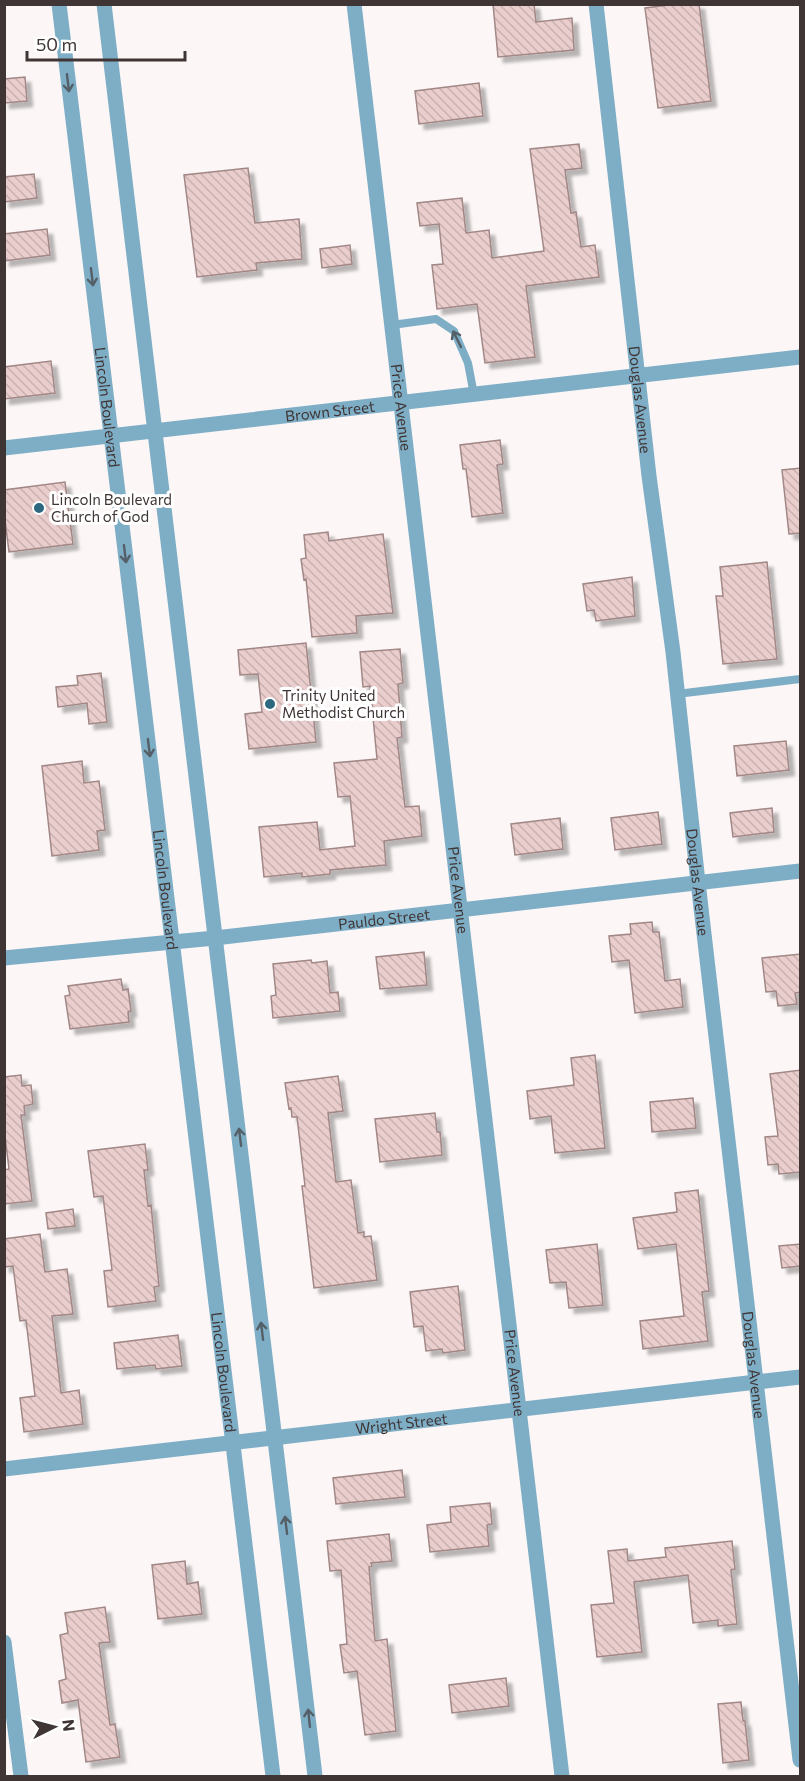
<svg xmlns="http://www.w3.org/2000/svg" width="805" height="1781" font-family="Commissioner,sans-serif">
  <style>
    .building { fill: url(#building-back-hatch); stroke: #a28787; stroke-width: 1.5; filter: url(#shadow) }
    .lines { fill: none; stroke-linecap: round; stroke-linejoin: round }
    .service { stroke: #7daec6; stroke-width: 8 }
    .minor { stroke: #7daec6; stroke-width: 15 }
    .oneway { stroke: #555f68 }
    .poi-dot { fill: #2d6780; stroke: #fff; stroke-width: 2 }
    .labels { text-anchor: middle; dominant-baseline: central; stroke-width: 6; stroke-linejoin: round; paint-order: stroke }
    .street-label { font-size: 15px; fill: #403535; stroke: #fff }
    .poi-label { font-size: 15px; fill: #403535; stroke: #fff; text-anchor: start }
  </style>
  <defs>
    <pattern id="building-back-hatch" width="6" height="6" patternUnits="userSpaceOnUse" patternTransform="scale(1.5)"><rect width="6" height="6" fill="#eacdcd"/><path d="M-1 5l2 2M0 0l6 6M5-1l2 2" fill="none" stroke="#cab1b1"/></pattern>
    <filter id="shadow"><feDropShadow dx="5.5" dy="5.5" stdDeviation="1.5" flood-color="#0004"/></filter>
  </defs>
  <rect width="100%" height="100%" fill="#fcf6f6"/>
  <path class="building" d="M493,4H534L536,22L572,18L574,50L498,57Z
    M677,4H699L711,101L658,108L645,8Z
    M25,77L27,101L4,103V79Z
    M479,83L483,116L419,124L415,91Z
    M579,144L582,168L565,170L571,213L576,212L581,247L595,245L599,277L526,286L535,357L485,363L477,304L437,309L432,265L443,264L439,224L420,226L417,203L462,198L466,233L489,230L492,258L544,251L530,149Z
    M248,168L255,223L299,219L302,259L256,263L257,270L197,277L184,175Z
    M34,174L37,198L4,202V177Z
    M47,229L50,255L4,261V234Z
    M350,245L352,264L322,268L320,249Z
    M51,361L55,393L4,399V367Z
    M500,440L503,464L497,465L503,513L472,517L466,469H463L460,445Z
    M801,468V533L789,534L782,470Z
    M65,482L73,544L9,552L4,512V490Z
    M328,532L329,541L383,534L393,613L356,616L357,633L312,637L306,579L304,580L301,559L306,558L304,535Z
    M767,562L777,659L723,664L716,596H723L720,567Z
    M632,577L635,616L596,621L594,610L587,611L583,584Z
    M306,643L316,742L249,749L245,714L262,712L258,674L240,675L238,650Z
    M400,649L403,683L398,684L402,737L397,738L405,807L419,806L422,836L384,841L386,865L330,870V874L302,877V873L264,877L259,827L317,822L320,850L355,846L350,796L338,797L334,763L377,759L370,686L363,687L360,652Z
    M101,673L107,722L89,724L87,703L58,707L56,687L78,685L77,676Z
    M786,741L789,770L737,776L734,746Z
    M82,761L84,783L99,781L105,830L97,831L99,850L52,856L42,766Z
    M772,808L774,832L733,837L730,813Z
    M658,812L662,844L615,850L611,818Z
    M560,818L563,849L515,855L511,824Z
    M652,922L653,932H659L665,981L680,979L683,1007L635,1013L629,960L612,962L609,936L631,934L630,924Z
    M424,952L427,985L380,989L376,957Z
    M801,954V992L795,993L797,1004L778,1006L776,991L766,992L762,958Z
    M311,960L312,963L327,961L330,993L338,992L340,1011L273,1018L271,996L276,995L273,964Z
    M121,979L123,990L128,989L131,1011L128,1012L129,1022L70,1029L65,996L70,995L68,986Z
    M595,1055L605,1148L555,1153L551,1116L530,1119L527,1091L574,1085L571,1058Z
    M801,1070V1172L779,1174L778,1164L768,1165L765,1137L778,1136L770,1074Z
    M21,1075L22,1086L31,1085L33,1104L24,1106L25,1115H21L32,1201L4,1204V1170L9,1169L4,1128V1077Z
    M338,1076L343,1111L328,1113L336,1182L351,1180L358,1233L364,1232V1237L371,1236L377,1280L314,1288L302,1186H305L297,1117H292L291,1108L289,1109L285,1083Z
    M693,1098L696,1128L652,1132L650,1102Z
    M435,1113L437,1132H440L442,1155L380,1162L375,1119Z
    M145,1144L148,1170H144L148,1206L151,1205L159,1286L154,1287L156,1301L108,1307L104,1271L112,1270L103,1196L94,1197L88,1151Z
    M698,1190L709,1291L702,1292L708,1341L643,1349L640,1321L684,1316L676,1244L638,1249L633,1218L677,1212L675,1193Z
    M73,1209L75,1226L48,1229L46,1213Z
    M40,1234L45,1272L67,1269L73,1314L52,1316L61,1393L79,1390L83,1424L24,1432L20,1398L35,1396L26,1320L20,1321L13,1266L4,1267V1239Z
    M597,1244L603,1305L569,1308L566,1282L550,1283L546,1250Z
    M801,1244V1266L782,1268L779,1246Z
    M458,1286L465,1350L443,1353L442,1349L426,1351L423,1326L414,1327L410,1292Z
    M178,1335L182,1366L156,1369L155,1365L117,1369L114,1343Z
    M402,1470L405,1497L336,1504L333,1478Z
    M490,1503L492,1524L487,1525L489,1546L430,1552L427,1525L451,1522L450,1507Z
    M389,1534L392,1561L371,1563L372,1566L369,1567L375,1641L387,1639L396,1731L365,1735L357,1671L344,1673L340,1645L347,1644L341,1570L330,1571L327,1541Z
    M732,1541L735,1569L731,1570L737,1624L718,1626V1620L693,1623L688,1575L634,1582L642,1652L597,1657L591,1605L614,1603L608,1551L627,1549L628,1561L666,1557L665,1548Z
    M185,1561L187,1584L198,1582L202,1614L158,1619L152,1565Z
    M105,1607L110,1642L99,1643L110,1725L115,1724L120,1757L86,1762L78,1700L62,1703L59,1681L66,1679L60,1635L68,1633L65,1613Z
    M506,1678L509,1706L452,1713L449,1685Z
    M741,1702L743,1721H745L749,1760L723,1763L718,1704Z"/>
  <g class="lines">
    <path class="service" d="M392,325L436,319L454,331L468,363L474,395
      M677,694L800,679"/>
    <g class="minor">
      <path id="s1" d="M59,4L273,1776"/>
      <path d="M104,4L315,1776"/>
      <path id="s2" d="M354,4C424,595 494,1186 562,1776"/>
      <path id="s3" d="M596,4L649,476L673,652L698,882L800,1760"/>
      <path id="s4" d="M4,448L800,357"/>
      <path id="s5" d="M4,958L215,938L800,871"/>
      <path id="s6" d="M4,1469L800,1377"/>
      <path d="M4,1642L21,1776"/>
    </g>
  </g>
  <defs><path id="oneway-shaft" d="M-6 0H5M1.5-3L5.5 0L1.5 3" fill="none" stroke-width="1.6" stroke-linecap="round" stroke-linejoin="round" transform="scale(1.5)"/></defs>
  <g class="oneway">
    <use href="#oneway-shaft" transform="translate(68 83) rotate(83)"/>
    <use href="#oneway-shaft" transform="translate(92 277) rotate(83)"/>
    <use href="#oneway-shaft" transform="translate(457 339) rotate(-116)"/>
    <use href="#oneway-shaft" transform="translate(125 554) rotate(83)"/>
    <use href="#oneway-shaft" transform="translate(149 748) rotate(83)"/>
    <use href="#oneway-shaft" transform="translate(240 1137) rotate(-97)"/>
    <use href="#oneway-shaft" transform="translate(262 1331) rotate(-97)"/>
    <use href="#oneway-shaft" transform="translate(286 1525) rotate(-97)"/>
    <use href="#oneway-shaft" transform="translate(309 1718) rotate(-96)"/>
  </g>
  <g class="poi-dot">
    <circle cx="39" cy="508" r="6"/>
    <circle cx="270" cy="704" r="6"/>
  </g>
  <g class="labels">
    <g class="street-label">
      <text stroke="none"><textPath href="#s3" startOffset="398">Douglas Avenue</textPath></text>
      <text stroke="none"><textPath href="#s1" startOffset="406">Lincoln Boulevard</textPath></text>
      <text stroke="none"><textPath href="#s2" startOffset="406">Price Avenue</textPath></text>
      <text stroke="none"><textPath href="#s4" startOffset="328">Brown Street</textPath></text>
      <text stroke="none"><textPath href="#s3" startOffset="884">Douglas Avenue</textPath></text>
      <text stroke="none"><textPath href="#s1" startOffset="892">Lincoln Boulevard</textPath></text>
      <text stroke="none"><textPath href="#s2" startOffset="892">Price Avenue</textPath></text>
      <text stroke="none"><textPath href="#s5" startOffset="382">Pauldo Street</textPath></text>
      <text stroke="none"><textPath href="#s3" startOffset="1370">Douglas Avenue</textPath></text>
      <text stroke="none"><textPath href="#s1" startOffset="1378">Lincoln Boulevard</textPath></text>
      <text stroke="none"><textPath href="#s2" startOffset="1378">Price Avenue</textPath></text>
      <text stroke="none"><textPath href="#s6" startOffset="400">Wright Street</textPath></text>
    </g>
    <g class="poi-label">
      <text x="51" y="499">Lincoln Boulevard<tspan x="51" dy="17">Church of God</tspan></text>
      <text x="282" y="695">Trinity United<tspan x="282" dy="17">Methodist Church</tspan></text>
    </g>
  </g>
  <rect width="805" height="1781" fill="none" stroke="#403535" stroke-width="12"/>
  <g transform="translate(54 1727) rotate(84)" stroke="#ffffff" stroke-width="4.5" paint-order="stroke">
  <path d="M0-4.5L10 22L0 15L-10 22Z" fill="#403535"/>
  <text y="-9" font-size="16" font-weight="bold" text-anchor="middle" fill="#403535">N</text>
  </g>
  <path d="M27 51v9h158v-9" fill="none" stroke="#403535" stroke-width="3"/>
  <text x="36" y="51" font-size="18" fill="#403535" stroke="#ffffff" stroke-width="4.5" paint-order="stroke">50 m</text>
</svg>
